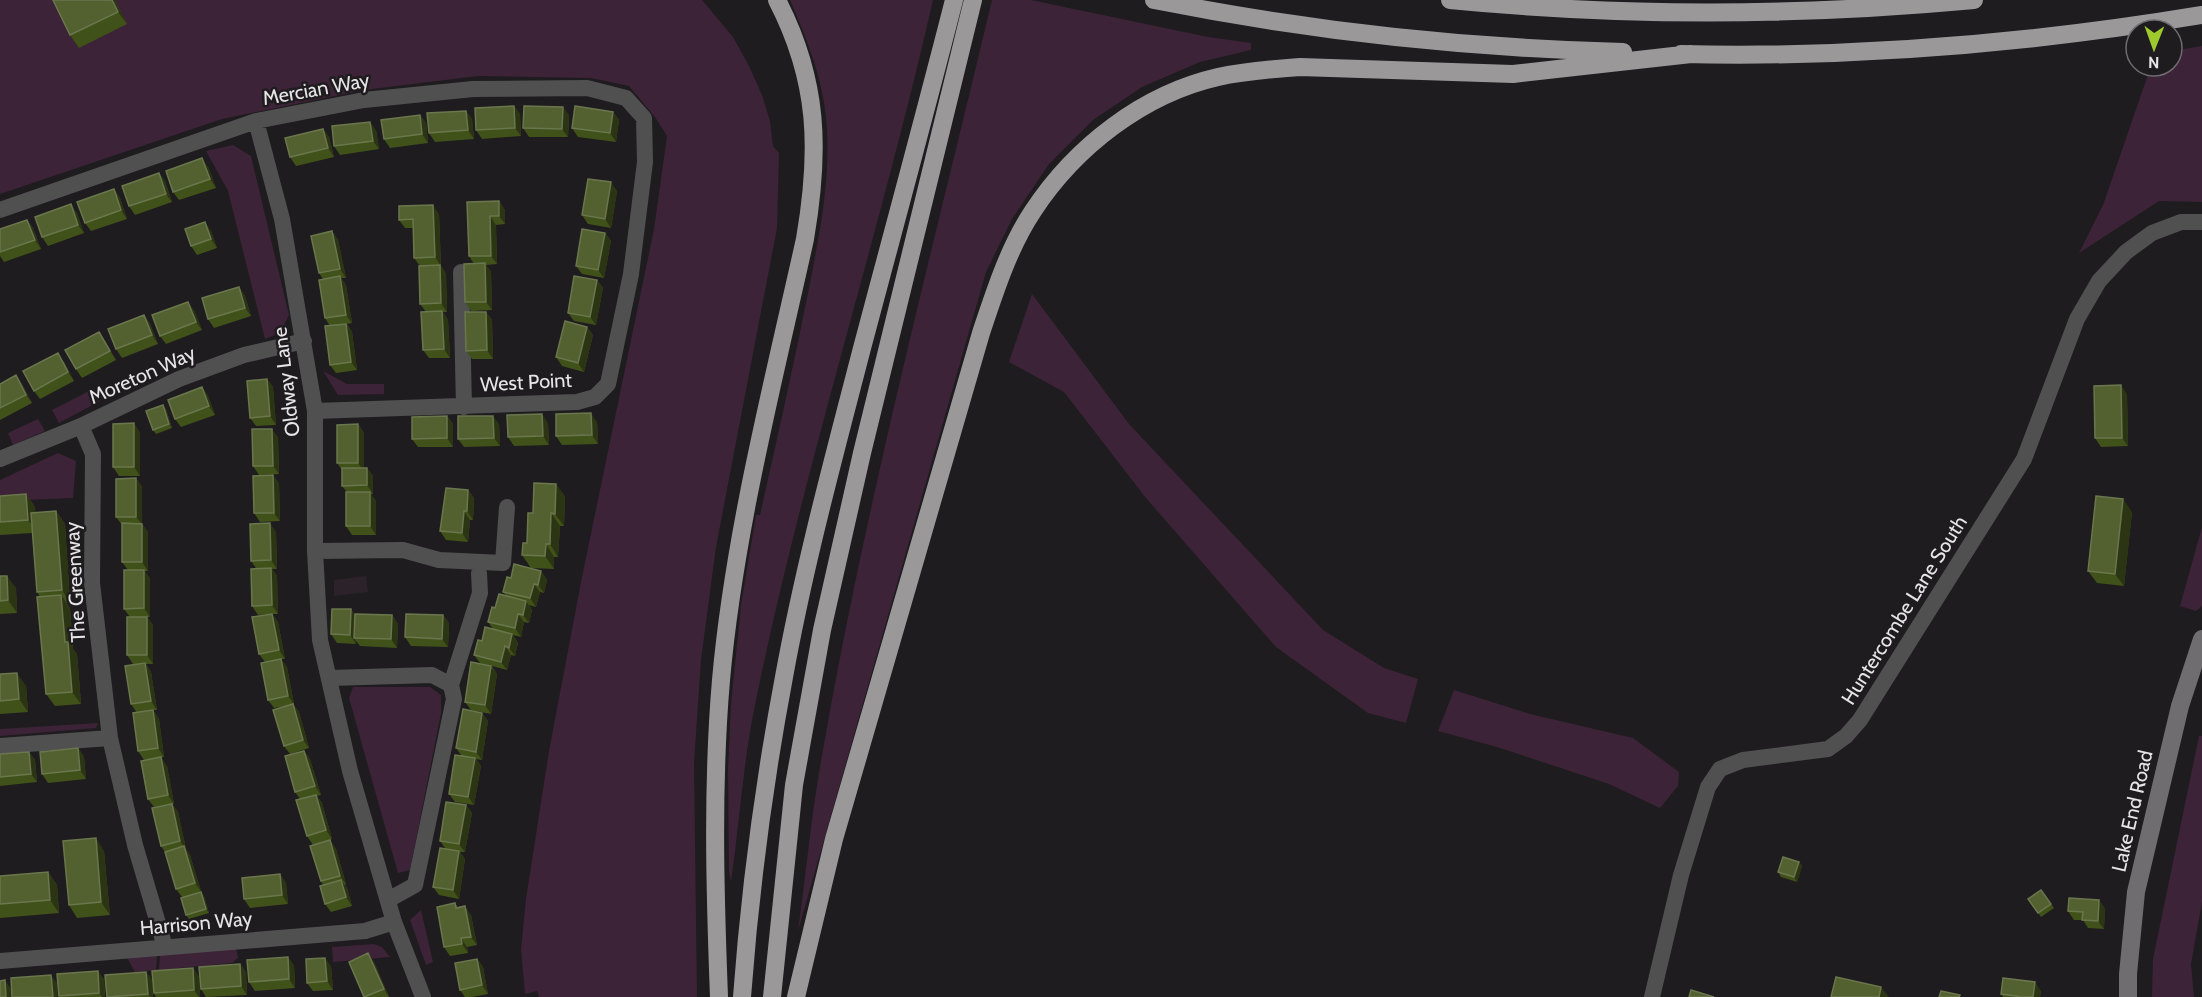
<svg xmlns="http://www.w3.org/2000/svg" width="2202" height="997" font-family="Cabin,sans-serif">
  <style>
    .built { fill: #2b2329 }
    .green { fill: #3d2337 }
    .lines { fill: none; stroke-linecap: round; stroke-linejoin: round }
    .minor { stroke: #515051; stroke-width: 16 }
    .secondary { stroke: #6f6d6f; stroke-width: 18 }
    .motorway { stroke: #9b989a; stroke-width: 18 }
    .wall { fill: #41511a }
    .shaded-wall { fill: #2c3513 }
    .building { fill: #536130; stroke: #6a764d; stroke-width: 1.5 }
    .labels { text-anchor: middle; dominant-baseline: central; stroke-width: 5; stroke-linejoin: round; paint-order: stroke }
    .street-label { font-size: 20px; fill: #e7e5e6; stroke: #1e1c1e }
  </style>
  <rect width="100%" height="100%" fill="#1e1c1e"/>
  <path class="built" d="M366,576L368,592L334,596V580Z"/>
  <path class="green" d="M0,0H702L733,37L749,66L762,95L770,121L773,146L779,153L777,228L716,547L701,660L694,763L697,997H539L537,991L525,994L521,949L526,899L549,751L581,582L654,229L667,136L655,117L629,86L591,78L478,76L364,90L222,119L0,194Z
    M790,0H933C879,238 802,471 754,710C743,766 739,826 731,882L729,872L728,769L731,704L741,605L756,515H760C777,439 794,364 809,288C819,236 830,184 827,130C825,84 808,42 790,0Z
    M992,0H1031L1208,37L1251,43V50L1200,62L1142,87L1093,120L1049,164L1012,219L986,272L798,931C806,875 811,817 821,761C865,505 932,252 992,0Z
    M2202,46V202L2159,201L2079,253L2103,205L2151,66H2172V51Z
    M233,145L251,156L289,315L280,333L265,339L228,191L206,151Z
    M1032,294L1129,424L1323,630L1384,668L1418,679L1406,723L1368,713L1276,647L1146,498L1064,392L1009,362Z
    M323,371L347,384H384V394L338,395Z
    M93,389L100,401L59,423L52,410Z
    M38,419L45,431L13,445L8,433Z
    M58,453L76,461L73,498L0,501V480Z
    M2202,527V606L2196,611L2180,606Z
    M353,687H430L441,695V713L410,870L398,873L349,698Z
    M1454,690L1530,714L1633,738L1679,772L1678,786L1660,808L1609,784L1497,747L1438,731Z
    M98,723L96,728L0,736V729Z
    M2199,736H2202V902L2191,964L2194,997H2152L2153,959Z
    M421,910L433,962L426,965L410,920Z
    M374,944L382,947L390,957L333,962L332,947Z
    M236,948L238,958L232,963L159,970L160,955Z
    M157,955L156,970L135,972L127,958Z"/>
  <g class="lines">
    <path class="minor" d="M256,121L282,219L315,411V551L320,640L350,771L394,922L423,997
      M0,210L256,121L364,100L473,89L587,88L626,98L644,118L645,162L631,274L608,384L595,397L577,402L315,411
      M461,272L464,407
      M81,426L93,454L92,583L110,738L135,845L165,947
      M0,459L81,426L179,379L244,355L304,341
      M315,551L403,550L439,560L503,563L507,507
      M329,678L432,675L451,685L454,699L415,885L388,900
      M451,685L480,593L479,573
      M0,746L110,738
      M0,961L365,931L394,922
      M1652,997L1681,875L1708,787L1720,769L1743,760L1828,749L1846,736L1860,720L2024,459L2077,319L2099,281L2126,252L2152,233L2181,222H2202"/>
    <path class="secondary" d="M2128,997V974L2136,892L2180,706L2202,639"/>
    <path class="motorway" d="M1154,0C1309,31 1466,48 1623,52
      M1450,0C1623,17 1801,16 1974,0
      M1681,54C1852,58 2033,43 2202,15
      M719,997C715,892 712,785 721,680C734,534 773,383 805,239C820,151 819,81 777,0
      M742,997C750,889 764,783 784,677C804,567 833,460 861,352C892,235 924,118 954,0
      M772,997L794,785L822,630L862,453L973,0
      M796,997L834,839L981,333C995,291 1009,247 1033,211C1075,147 1143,94 1218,77C1245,71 1272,69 1300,67L1513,74L1691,54"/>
  </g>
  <path class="wall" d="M115,0L127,24L79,48L70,35Z
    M514,106L520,114L521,136L482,139L476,130Z
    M466,111L472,119L474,139L435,142L429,133Z
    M613,112L619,120L616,142L578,137L572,128Z
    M420,115L426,123L428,143L390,148L384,139Z
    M569,115L568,137H529L523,128Z
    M323,129L329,137L334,157L296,166L290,157Z
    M376,130L379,149L340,155L334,146Z
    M208,167L216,188L179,200L173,192Z
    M159,173L165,181L172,202L135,215L129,206Z
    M114,189L120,198L127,219L91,231L85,223Z
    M617,191L611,228L588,224L582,215Z
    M499,201L505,210V224L496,225L497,264L486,265L491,272L492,310L471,311L465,302L474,264L469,256L467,202Z
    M77,213L84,233L48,246L42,237Z
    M439,214L441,266L446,274L447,312H443L448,320L450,358H429L423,350L426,312L420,304V266L414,258L413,228H405L399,220Z
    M27,220L33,228L41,249L4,262L0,256V229Z
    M211,231L217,248L197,255L191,246Z
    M332,231L338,240L346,278H341L346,285L352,323L347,324L352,332L357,370L336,373L330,365V326L325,318L323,279L319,273Z
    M605,233L611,241L604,278L582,274L576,266Z
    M597,280L603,288L596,325L574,321L568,313Z
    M239,287L245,296L251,316L214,328L208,319Z
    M194,310L202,330L166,344L160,336Z
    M486,312L492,320L493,359H472L466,351Z
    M144,315L150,324L158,344L122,358L116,349Z
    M587,327L593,335L584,372L562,366L556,357Z
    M105,341L116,360L82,378L76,369Z
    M64,362L74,381L40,399L34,391Z
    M16,375L22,384L32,403L0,420V384Z
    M267,379L273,387L276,425L256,426L250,418Z
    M202,387L208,396L215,415L181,427L175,419Z
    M2127,394L2128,446L2101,447L2095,438Z
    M163,405L166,409L172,428L156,434L153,430Z
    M447,416L453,424V447H418L412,439Z
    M597,422L598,444L562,445L556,436Z
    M548,423L549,445L514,446L508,437Z
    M358,424L364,433V468H367L373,476V494H371L376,501V535H352L346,526L347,492L342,486V470L337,463Z
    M499,424L500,446L464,447L458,439Z
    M140,432V476H119L113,467Z
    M278,437L279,474L259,475L253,466Z
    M273,475L279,484L280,521L260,522L254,513Z
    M136,478L142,487V524L148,532V571H144L150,578V617H147L153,625V664H146L151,672L157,710H153L159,719L164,757L144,760L138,751L137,713L131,704L140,664H133L127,655L130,617L124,609L128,570L122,562V525L116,517Z
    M468,490L474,498L473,520H470L468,542L446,540L440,531Z
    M26,494L35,507V513L56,511L65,524L70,603H67L70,608L73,649L77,654L81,704L55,706L46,694L40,597L37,592L32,533L0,535V496Z
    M565,496L564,526H560L558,557H554V569L531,568L522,555L527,543L533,513Z
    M2132,512L2124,586L2097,583L2088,571Z
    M276,532L277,569H272L277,576L278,614H272L278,622L285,659H281L287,667L294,704H293L299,712L309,748L290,754L284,746L287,706L274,708L268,700L265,662L259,654L269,614L258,615L252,606L256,568L251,561Z
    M541,571L547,580L544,593L540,592L536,607L529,605L532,610L529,623L524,622L521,637L513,635L518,643L515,656L511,655L507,670L492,666L497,674L491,714L471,710L465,702L486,665L480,663L474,655L482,641L493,629L488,622L495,608L506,596L503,592L511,578Z
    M0,576L16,588L17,613L0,614Z
    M351,609L355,615H392L398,624L397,648L360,646L356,641V644L337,643L331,634Z
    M443,615L449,623L448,647L411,646L405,637Z
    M0,674L26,686L28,712L0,714Z
    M482,713L488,721L482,760L476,759L481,766L474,805L455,802L449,794L461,755L456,748Z
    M78,748L84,757L86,779L48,783L42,774Z
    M304,751L310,759L321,795L317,796L322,803L332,839L313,845L307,836L300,799L295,792Z
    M29,752L35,760L37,782L0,786V754Z
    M167,766L174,804H172L178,812L186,849L190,855L201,891L191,895L201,892L204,896L209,913L189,919L186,915L182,897L176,889L165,852L161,846L170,804L154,807L148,799Z
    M466,805L472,813L465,852H460L465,859L459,899L439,895L433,887L445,848L440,841Z
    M330,840L336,849L346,884L345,885L347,888L352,906L331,912L325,904L323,885L321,881Z
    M104,851L110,915L77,918L69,905Z
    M1799,862L1802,866L1797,882L1781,877L1778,872Z
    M48,872L57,885L59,913L0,918V876Z
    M280,874L286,883L288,904L250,908L244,899Z
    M2041,890L2054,908L2041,917L2028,899Z
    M455,903L458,908L471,915L477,945L467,947L468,953L450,956L444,947Z
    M2105,908L2104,929L2088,928L2083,920H2074L2068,911Z
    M477,959L483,967L488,994L472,997H465L460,990Z
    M374,962L389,997H364Z
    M240,964L246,972L247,995L206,997L201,989Z
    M294,965L295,988L255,991L249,982Z
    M331,966L333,990L313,991L307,983Z
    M193,968L199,977L200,997H156L154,993Z
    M146,972L152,980L153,997H107Z
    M104,979L105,997H59V996Z
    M2041,991L2040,997H2003L2001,994Z"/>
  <path class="shaded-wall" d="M112,0H115L127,24L118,12Z
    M514,106L520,114L521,136L515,128Z
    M563,107L569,115L568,137L562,129Z
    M466,111L472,119L474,139L468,130Z
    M613,112L619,120L616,142L610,133Z
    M420,115L426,123L428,143L422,134Z
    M370,122L376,130L379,149L373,141Z
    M323,129L329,137L334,157L328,148Z
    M202,158L208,167L216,188L210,179Z
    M159,173L165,181L172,202L166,194Z
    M611,182L617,191L611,228L605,219Z
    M114,189L120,198L127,219L121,210Z
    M499,201L505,210V224L499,216Z
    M71,204L77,213L84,233L78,225Z
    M433,205L439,214L441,266L435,257Z
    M490,216L496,225L497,264L491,256Z
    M27,220L33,228L41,249L35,240Z
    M205,222L211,231L217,248L211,239Z
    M332,231L338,240L346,278L340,269Z
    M605,233L611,241L604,278L598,270Z
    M485,263L491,272L492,310L486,302Z
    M440,265L446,274L447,312L441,303Z
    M340,276L346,285L352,323L346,315Z
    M597,280L603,288L596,325L590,317Z
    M239,287L245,296L251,316L245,308Z
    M188,302L194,310L202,330L196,322Z
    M442,311L448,320L450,358L444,349Z
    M486,312L492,320L493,359L487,350Z
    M144,315L150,324L158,344L152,335Z
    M346,324L352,332L357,370L351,362Z
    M587,327L593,335L584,372L578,363Z
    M99,332L105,341L116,360L110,351Z
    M58,353L64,362L74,381L68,372Z
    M16,375L22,384L32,403L26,395Z
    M267,379L273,387L276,425L270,416Z
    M2121,385L2127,394L2128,446L2122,438Z
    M202,387L208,396L215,415L209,406Z
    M163,405L166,409L172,428L169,424Z
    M591,413L597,422L598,444L592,435Z
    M542,414L548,423L549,445L543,436Z
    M447,416L453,424V447L447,438Z
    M493,416L499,424L500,446L494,438Z
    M134,423L140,432V476L134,467Z
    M358,424L364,433V471L358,463Z
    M272,429L278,437L279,474L273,466Z
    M367,468L373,476V494L367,485Z
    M273,475L279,484L280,521L274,513Z
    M136,478L142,487V524L148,532V571L142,562V524L136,517Z
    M556,484L565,496L564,526L555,514Z
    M468,490L474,498L473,520L467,511Z
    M370,492L376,501V535L370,526Z
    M26,494L35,507L37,532L28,520Z
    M2123,499L2132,512L2124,586L2115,574Z
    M56,511L65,524L70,603L62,590Z
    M464,511L470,520L468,542L462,533Z
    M551,513L560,526L558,557L550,544Z
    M270,523L276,532L277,569L271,560Z
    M546,544L554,557V569L545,556Z
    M271,568L277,576L278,614L272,605Z
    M144,570L150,578V617L144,608Z
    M541,571L547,580L544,593L538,585Z
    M7,576L16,588L17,613L8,600Z
    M534,584L540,592L536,607L530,598Z
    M61,595L70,608L73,649L77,654L81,704L72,692L65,642Z
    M526,601L532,610L529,623L523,615Z
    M351,609L357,618L354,638L356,641V644L350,635Z
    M272,614L278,622L285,659L279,650Z
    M518,614L524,622L521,637L515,628Z
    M392,615L398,624L397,648L391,639Z
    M443,615L449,623L448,647L442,639Z
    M147,617L153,625V664L147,655Z
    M512,634L518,643L515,656L509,648Z
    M505,646L511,655L507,670L501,662Z
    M281,659L287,667L294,704L288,696Z
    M145,663L151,672L157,710L151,701Z
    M491,666L497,674L491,714L485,705Z
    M17,673L26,686L28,712L19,699Z
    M293,704L299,712L309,748L303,740Z
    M153,710L159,719L164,757L158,748Z
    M482,713L488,721L482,760L476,752Z
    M78,748L84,757L86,779L80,770Z
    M304,751L310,759L321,795L315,786Z
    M29,752L35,760L37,782L31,774Z
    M161,757L167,766L174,804L168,795Z
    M475,758L481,766L474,805L468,797Z
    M316,795L322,803L332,839L326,830Z
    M172,804L178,812L186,849L190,855L201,891L195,883L184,847L180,841Z
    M466,805L472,813L465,852L459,844Z
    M96,838L104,851L110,915L101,902Z
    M330,840L336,849L346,884L340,876Z
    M459,851L465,859L459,899L453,890Z
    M1799,862L1802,866L1797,882L1794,877Z
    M48,872L57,885L59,913L50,900Z
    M280,874L286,883L288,904L282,895Z
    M341,880L347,888L352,906L346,897Z
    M201,892L204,896L209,913L206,909Z
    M2099,900L2105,908L2104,929L2098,921Z
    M465,906L471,915L477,945L471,937Z
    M461,938L467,947L468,953L462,944Z
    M368,953L374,962L389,997L384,989Z
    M288,957L294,965L295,988L289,979Z
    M325,958L331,966L333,990L327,981Z
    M477,959L483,967L488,994L482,985Z
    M240,964L246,972L247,995L241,986Z
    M193,968L199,977L200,997H199L194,990Z
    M98,971L104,979L105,997H102L99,993Z
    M146,972L152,980L153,997H150L148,994Z
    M51,975L57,983L58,997H53Z
    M5,980L11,989V997H6Z
    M2035,982L2041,991L2040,997H2033Z
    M1881,987L1889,997H1879Z"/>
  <path class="building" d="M53,0H112L118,12L70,35Z
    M514,106L515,128L476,130L475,108Z
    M524,106L563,107L562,129L523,128Z
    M575,106L613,112L610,133L572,128Z
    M466,111L468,130L429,133L427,113Z
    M420,115L422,134L384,139L381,120Z
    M370,122L373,141L334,146L332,126Z
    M323,129L328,148L290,157L285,138Z
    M202,158L210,179L173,192L166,171Z
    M159,173L166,194L129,206L122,186Z
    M588,179L611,182L605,219L582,215Z
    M114,189L121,210L85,223L77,202Z
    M499,201V216H490L491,256H469L467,202Z
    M71,204L78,225L42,237L35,217Z
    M433,205L435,257L414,258L413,219L399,220V206Z
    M27,220L35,240L0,252V229Z
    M205,222L211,239L191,246L185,229Z
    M582,229L605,233L598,270L576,266Z
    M332,231L340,269L319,273L311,236Z
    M485,263L486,302H465L464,264Z
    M440,265L441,303L420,304L419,266Z
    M340,276L346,315L325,318L319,280Z
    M574,276L597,280L590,317L568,313Z
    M239,287L245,308L208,319L202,298Z
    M188,302L196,322L160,336L152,315Z
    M442,311L444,349L423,350L421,312Z
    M465,312H486L487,350L466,351Z
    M144,315L152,335L116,349L108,329Z
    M565,321L587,327L578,363L556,357Z
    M346,324L351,362L330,365L325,326Z
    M99,332L110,351L76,369L65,350Z
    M58,353L68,372L34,391L23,371Z
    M16,375L26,395L0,408V384Z
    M267,379L270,416L250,418L247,381Z
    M2121,385L2122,438H2095L2094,386Z
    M202,387L209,406L175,419L168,400Z
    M163,405L169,424L153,430L146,411Z
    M591,413L592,435L556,436V414Z
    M542,414L543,436L508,437L507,415Z
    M447,416V438L412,439V417Z
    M458,416H493L494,438L458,439Z
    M134,423V467H113V424Z
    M358,424V463H337V425Z
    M252,429H272L273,466H253Z
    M342,468H367V485L342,486Z
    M273,475L274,513H254L253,476Z
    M136,478V517H116V479Z
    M534,483L556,484L555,514L551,513L550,544H546L545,556L522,555L523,543H527L528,513H533Z
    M446,488L468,490L467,511H464L462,533L440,531Z
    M346,492H370V526H346Z
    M26,494L28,520L0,522V496Z
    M2096,496L2123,499L2115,574L2088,571Z
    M56,511L62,590L37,592L31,513Z
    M122,523L142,524V562H122Z
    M270,523L271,560L251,561L250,524Z
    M514,564L541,571L538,585L534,584L530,598L503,592L507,577L511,578Z
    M271,568L272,605L252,606L251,569Z
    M124,570H144V608L124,609Z
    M0,576H7L8,600L0,601Z
    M499,594L526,601L523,615L518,614L515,628L488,622L492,607L495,608Z
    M61,595L65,642H68L72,692L46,694L37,597Z
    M332,609H351L350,635L331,634Z
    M272,614L279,650L259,654L252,617Z
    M355,614L392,615L391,639L354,638Z
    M406,614L443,615L442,639L405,637Z
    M127,617H147V655H127Z
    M485,627L512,634L509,648L505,646L501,662L474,655L478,640L482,641Z
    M281,659L288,696L268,700L261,663Z
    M471,662L491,666L485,705L465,702Z
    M145,663L151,701L131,704L125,666Z
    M17,673L19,699L0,701V674Z
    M293,704L303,740L284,746L273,710Z
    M463,709L482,713L476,752L456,748Z
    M153,710L158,748L138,751L133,713Z
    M78,748L80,770L42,774L40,752Z
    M304,751L315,786L295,792L285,756Z
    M29,752L31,774L0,777V754Z
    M455,755L475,758L468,797L449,794Z
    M161,757L168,795L148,799L141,761Z
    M316,795L326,830L307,836L296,800Z
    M446,802L466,805L459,844L440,841Z
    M172,804L180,841L161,846L152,808Z
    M96,838L101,902L69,905L63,841Z
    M330,840L340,876L321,881L310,846Z
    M184,846L195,883L176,889L165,852Z
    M440,848L459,851L453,890L433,887Z
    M1783,857L1799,862L1794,877L1778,872Z
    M48,872L50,900L0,904V876Z
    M280,874L282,895L244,899L242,878Z
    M341,880L346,897L325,904L320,886Z
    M2041,890L2051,904L2038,913L2028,899Z
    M201,892L206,909L186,915L181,898Z
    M2069,898L2099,900L2098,921L2082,920L2083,912L2068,911Z
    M455,903L456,908L465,906L471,937L461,938L462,944L444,947L437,907Z
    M368,953L384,989L364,997L349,962Z
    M288,957L289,979L249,982L247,960Z
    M325,958L327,981L307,983L306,959Z
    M477,959L482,985L460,990L455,963Z
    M240,964L241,986L201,989L199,967Z
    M193,968L194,990L154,993L152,971Z
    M98,971L99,993L59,996L57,974Z
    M146,972L148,994L107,997L105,975Z
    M51,975L53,997H12L11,978Z
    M1836,977L1881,987L1879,997H1831Z
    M2003,978L2035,982L2033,997H2022L2001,994Z
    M5,980L6,997H0V981Z
    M1691,990L1714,997H1689Z
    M1941,991L1960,995L1959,997H1939Z"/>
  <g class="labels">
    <g class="street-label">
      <text transform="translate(316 89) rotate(-10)">Mercian Way</text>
      <text transform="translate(142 375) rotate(-24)">Moreton Way</text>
      <text transform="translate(286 382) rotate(-97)">Oldway Lane</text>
      <text transform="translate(526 382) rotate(-3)">West Point</text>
      <text transform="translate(75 582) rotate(-93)">The Greenway</text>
      <text transform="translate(1904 610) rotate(-58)">Huntercombe Lane South</text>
      <text transform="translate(2132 811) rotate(-77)">Lake End Road</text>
      <text transform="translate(196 923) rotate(-5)">Harrison Way</text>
    </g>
  </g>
  <g transform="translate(2154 48) rotate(181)"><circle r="28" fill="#1e1c1e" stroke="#6e6c6e" stroke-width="1.5"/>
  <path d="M0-4.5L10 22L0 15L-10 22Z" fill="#9eca2e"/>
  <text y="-9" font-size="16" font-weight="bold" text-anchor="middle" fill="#e7e5e6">N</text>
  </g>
</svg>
